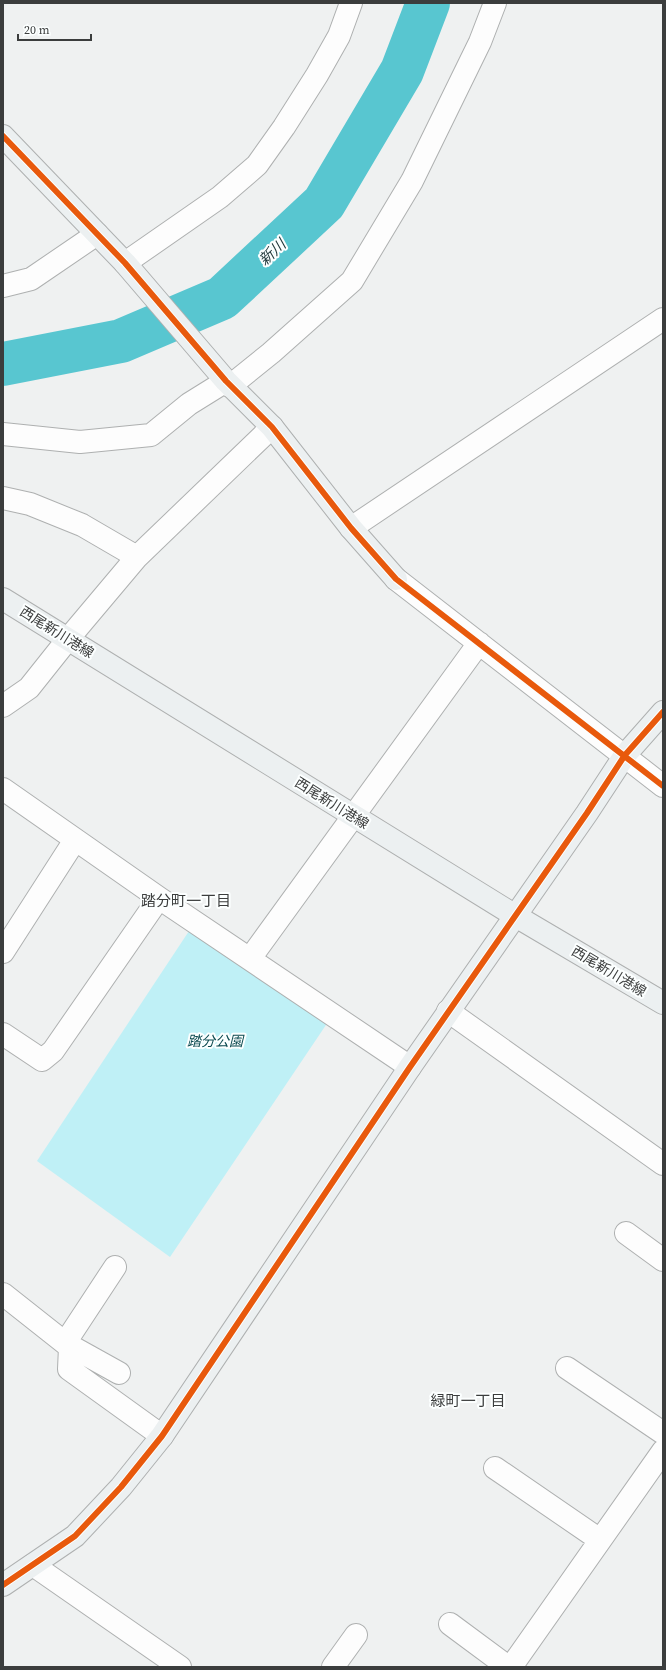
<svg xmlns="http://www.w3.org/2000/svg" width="666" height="1670" font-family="'Source Serif 4','Noto Sans JP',serif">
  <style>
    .green { fill: #bff0f6 }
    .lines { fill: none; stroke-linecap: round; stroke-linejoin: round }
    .river { stroke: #58c6d0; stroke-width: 44 }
    .street-casing { stroke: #aeb0b0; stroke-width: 24 }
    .secondary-casing { stroke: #aeb0b0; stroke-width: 24 }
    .street { stroke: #fdfdfd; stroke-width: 22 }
    .secondary { stroke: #ecf0f1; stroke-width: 22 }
    .cycleway-casing { stroke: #fcffff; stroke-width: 8 }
    .cycleway { stroke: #e8590c; stroke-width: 6 }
    .labels { text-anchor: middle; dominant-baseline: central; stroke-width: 4; stroke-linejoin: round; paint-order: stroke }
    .street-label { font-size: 14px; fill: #3b3d3d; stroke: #fcffff }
    .park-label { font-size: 14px; font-style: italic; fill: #0b494f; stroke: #fcffff }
    .water-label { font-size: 15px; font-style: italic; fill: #1e3538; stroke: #fcffff }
    .neighbourhood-label { font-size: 15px; fill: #3b3d3d; stroke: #fcffff }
  </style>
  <rect width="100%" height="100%" fill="#eff1f1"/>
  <path class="green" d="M191,928L332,1016L170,1257L37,1161Z"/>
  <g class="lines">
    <path class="river" d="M3,364L121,341L222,298L324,203L402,71L428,3"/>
    <g class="street-casing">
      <path id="street" d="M125,263L220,197L257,165L284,127L317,75L339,36L351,3
        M3,286L31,279L97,234
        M230,386L271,353L352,281L412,181L480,42L495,3
        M3,434L80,442L151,435L189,404L226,381
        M3,498L30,504L82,525L137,557
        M351,528L663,319
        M396,579L663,786
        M3,706L29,688L68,639L137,557L272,427
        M3,789L159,898L410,1067
        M3,952L75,840
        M254,953L479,643
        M448,1011L663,1164
        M3,1034L42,1060L53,1051L159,898
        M626,1233L663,1260
        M115,1267L65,1343L119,1373
        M3,1294L70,1347L69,1369L162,1436
        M567,1368L663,1433
        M495,1468L600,1540
        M33,1565L180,1667
        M450,1624L508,1667
        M333,1667L356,1635
        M511,1667L663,1451"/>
    </g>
    <g class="secondary-casing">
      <path id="secondary" d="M3,136L125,263L226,381L272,427L351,528L396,579
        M3,599L514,915L663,1003
        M3,1585L75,1536L121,1487L162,1436L410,1067L587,813L625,755L663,712"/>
    </g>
    <use href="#street" class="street"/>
    <use href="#secondary" class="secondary"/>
    <g class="cycleway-casing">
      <path id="cycleway" d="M3,136L125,263L226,381L272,427L351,528L396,579L663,786
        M3,1585L75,1536L121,1487L162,1436L410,1067L587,813L625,755L663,712"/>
    </g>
    <use href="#cycleway" class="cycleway"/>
  </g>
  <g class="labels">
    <g class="street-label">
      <text transform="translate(57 632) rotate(32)">西尾新川港線</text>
      <text transform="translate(332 803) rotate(32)">西尾新川港線</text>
      <text transform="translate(609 971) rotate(31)">西尾新川港線</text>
    </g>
    <g class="park-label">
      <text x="215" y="1041">踏分公園</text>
    </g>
    <g class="water-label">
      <text transform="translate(272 252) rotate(-43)">新川</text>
    </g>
    <g class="neighbourhood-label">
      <text x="186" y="900">踏分町一丁目</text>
      <text x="468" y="1400">緑町一丁目</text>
    </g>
  </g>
  <rect width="666" height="1670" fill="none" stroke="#3b3d3d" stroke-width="8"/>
  <path d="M18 34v6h73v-6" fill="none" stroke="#3b3d3d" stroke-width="2"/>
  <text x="24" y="34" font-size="12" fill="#3b3d3d" stroke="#fcffff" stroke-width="3" paint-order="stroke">20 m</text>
</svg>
